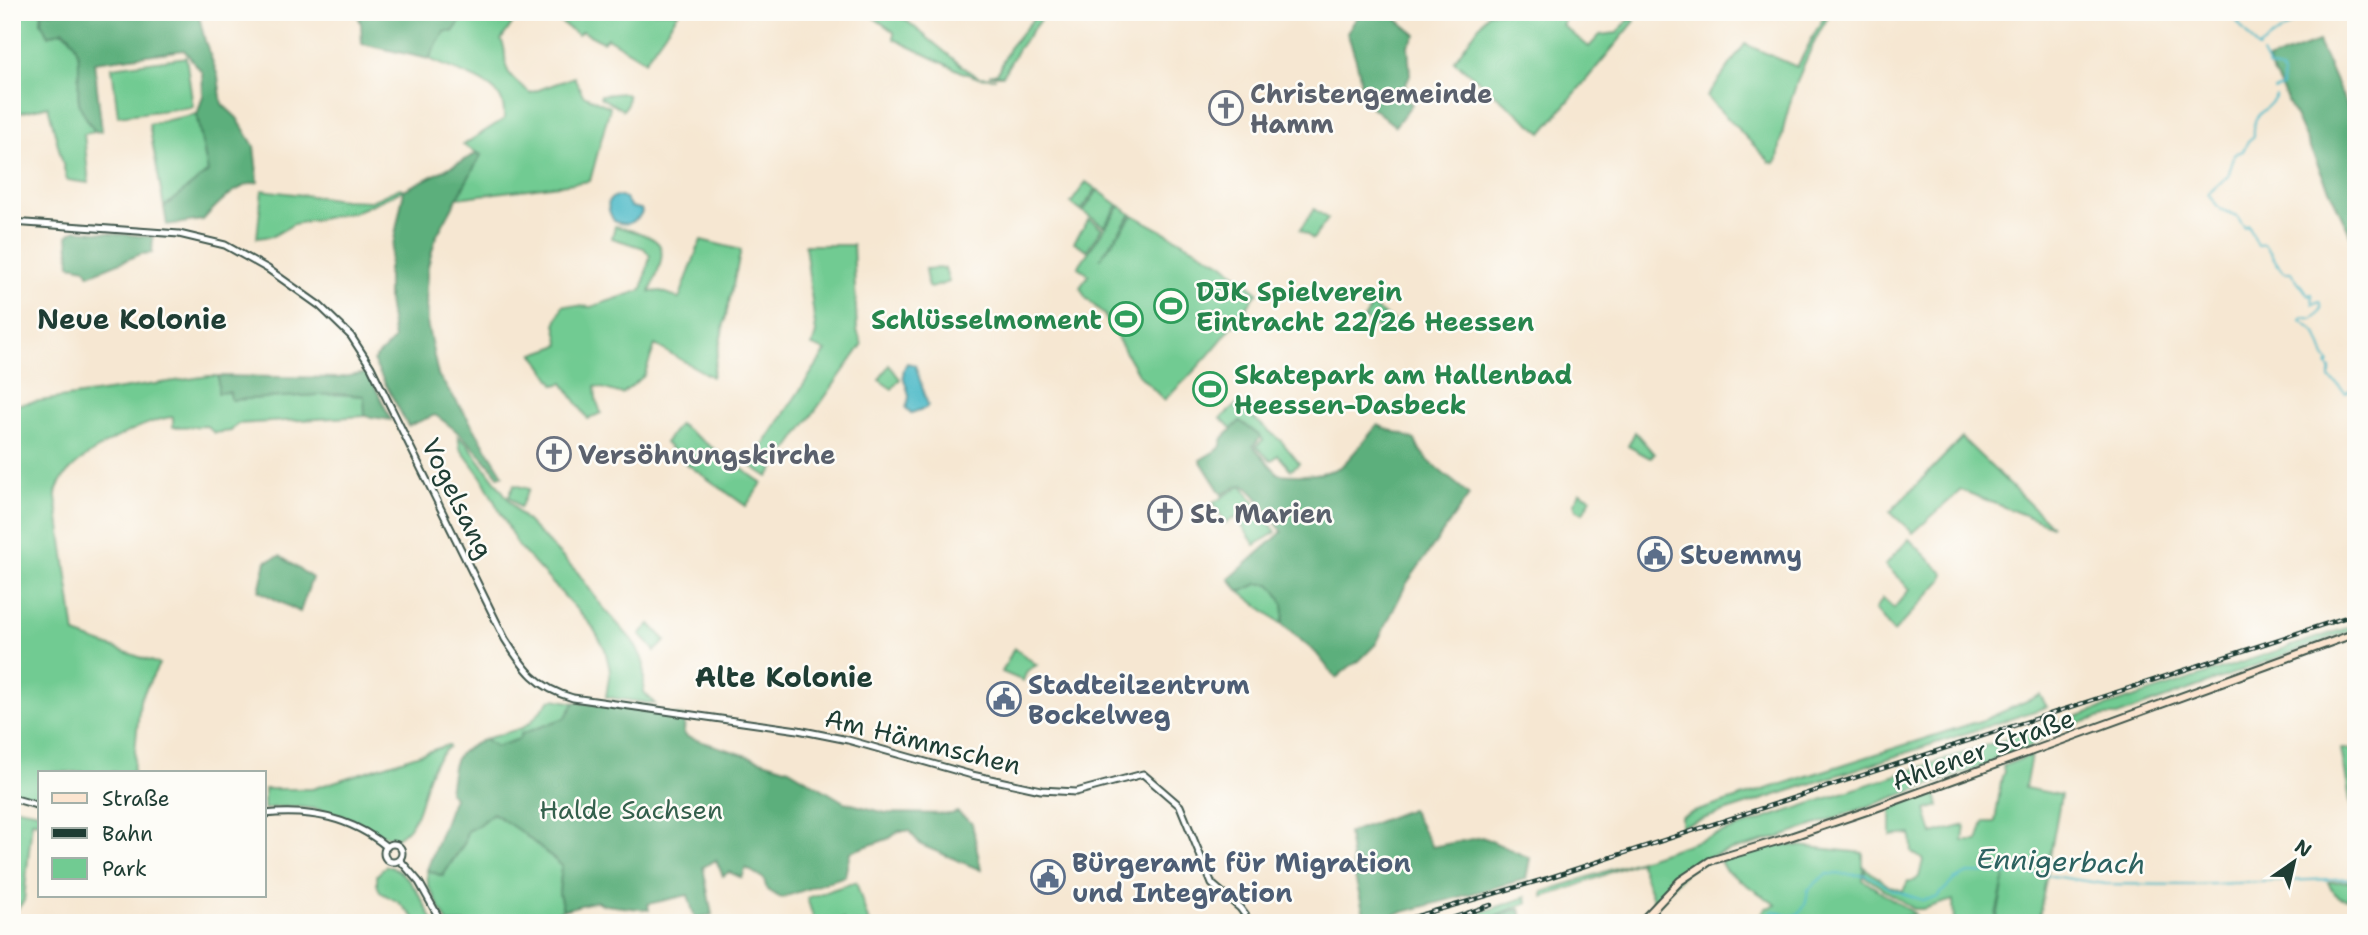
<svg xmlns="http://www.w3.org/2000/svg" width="2368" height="935" font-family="'Shantell Sans',sans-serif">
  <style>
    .green { fill: #71cb92; stroke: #488463; stroke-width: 2 }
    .forest { fill: #5caf7c; stroke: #3e7658; stroke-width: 2 }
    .water { fill: #4cb9c7; stroke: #367b7e; stroke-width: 2 }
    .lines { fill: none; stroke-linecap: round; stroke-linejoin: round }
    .stream { stroke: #4cb9c7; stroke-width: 2 }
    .tertiary-casing { stroke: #3f564c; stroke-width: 9 }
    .secondary-casing { stroke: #3f564c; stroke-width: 10 }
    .tertiary { stroke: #fff; stroke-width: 5 }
    .secondary { stroke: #fce5d0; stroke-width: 6 }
    .rail-casing { stroke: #1f3d34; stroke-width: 4.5 }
    .rail { stroke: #fdfcf7; stroke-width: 2; stroke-dasharray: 5; stroke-linecap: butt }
    .labels { text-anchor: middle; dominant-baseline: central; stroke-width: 5; stroke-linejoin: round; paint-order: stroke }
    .worship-label { font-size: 26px; font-weight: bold; fill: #5b616d; stroke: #fdfcf7; text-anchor: start }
    .leisure-label { font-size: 26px; font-weight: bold; fill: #27864d; stroke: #fdfcf7; text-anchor: start }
    .street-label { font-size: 26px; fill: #1f3d34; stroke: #fdfcf7 }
    .service-label { font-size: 26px; font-weight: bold; fill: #4e5e75; stroke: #fdfcf7; text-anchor: start }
    .park-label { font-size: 26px; fill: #34604c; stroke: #fdfcf7 }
    .neighbourhood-label { font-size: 28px; font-weight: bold; fill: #1f3d34; stroke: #fdfcf7 }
    .water-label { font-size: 28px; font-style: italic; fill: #2c6260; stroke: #fdfcf7 }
  </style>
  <rect width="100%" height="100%" fill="#fdfcf7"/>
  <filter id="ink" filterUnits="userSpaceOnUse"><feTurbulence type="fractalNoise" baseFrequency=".0143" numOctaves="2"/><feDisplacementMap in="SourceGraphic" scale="14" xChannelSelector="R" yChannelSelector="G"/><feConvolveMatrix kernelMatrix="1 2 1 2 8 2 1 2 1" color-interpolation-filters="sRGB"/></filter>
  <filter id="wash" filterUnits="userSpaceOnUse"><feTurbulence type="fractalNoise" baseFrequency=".00686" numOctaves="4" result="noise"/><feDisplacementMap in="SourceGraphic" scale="28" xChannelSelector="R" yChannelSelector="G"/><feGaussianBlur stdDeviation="1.57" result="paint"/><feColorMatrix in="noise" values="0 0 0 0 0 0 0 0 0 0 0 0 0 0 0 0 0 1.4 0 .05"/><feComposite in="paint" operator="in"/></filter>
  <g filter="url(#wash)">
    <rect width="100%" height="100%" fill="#f6e7d2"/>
    <path class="green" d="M12,12H42L41,22C74,34 82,43 80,80C79,86 77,95 79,102C81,112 90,123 95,132L84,134L89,183L67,180L48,106L15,114L12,108Z
      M467,12H520L501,40C508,49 502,62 509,73C513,81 524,87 530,93L574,77L583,95L610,107L590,181L457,198L481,155L463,145L504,119C504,111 504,104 500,97C488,79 449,69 429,59L438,41L446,31H453Z
      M546,12H679L645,61L607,38L603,42L582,31L578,35Z
      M866,12H896L967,70L979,77L996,78L976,77L964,73L894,39V32Z
      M1039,12H1046L1018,49L1003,75H989L997,73L1000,69L1009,48Z
      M1489,12H1569L1562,25L1589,47L1600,35L1617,33L1631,17L1635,21L1542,133L1454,61Z
      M1826,12H1831C1803,58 1785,106 1778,159L1775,163L1770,162L1707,97L1745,44L1797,67Z
      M186,57L193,107L118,116L112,67Z
      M624,93L628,96L627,105L623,110L600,97L601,95Z
      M196,114L208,172L164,207L149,124Z
      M1086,182L1096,189L1081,211L1071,203Z
      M400,188L404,190L355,212L294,224L273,236L257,238L262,190L344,200L371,201Z
      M1098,190L1118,205L1104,226L1083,212Z
      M1120,206L1131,214L1100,259L1133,215L1222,263L1258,292C1230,331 1200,369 1164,400L1138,374L1104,315L1085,297L1080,287L1089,275L1078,267Z
      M1314,209L1328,219L1313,239L1300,230Z
      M1089,219L1102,228L1087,250L1074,242Z
      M615,226C666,240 671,241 650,292L661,291L679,299L701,240L741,250L712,377L655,345L644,376L622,394L595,386L596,399L601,413L588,419L563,383L555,385L534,354L560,345L555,324L563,305L591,307L642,290L650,256L644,248L612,238Z
      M805,245H853L857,330L862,345L768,477L750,465L826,351L812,346L816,333Z
      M945,268L949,282L931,288L928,287L925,269Z
      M1372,306L1395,322L1387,334L1364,319Z
      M889,365L900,379L892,389L879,380Z
      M209,376H218V392H230L231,400L337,394L365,396V416L237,424L231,431L214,433L207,426L173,427V417C144,419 53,465 56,497L75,634L159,664L140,700L133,772H40V800L12,792V405Z
      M1216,376L1223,385L1205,401L1198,393Z
      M1237,404L1282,442L1299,463L1291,470L1278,455L1271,461L1256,446L1263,440L1261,437L1240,421L1232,429L1221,418Z
      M679,424L762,483L746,506L684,462L665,443Z
      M1635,432L1654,454L1650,458L1628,446Z
      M458,436L468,445L518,512L578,573L601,605L632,640L641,656L644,665V692L655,704L606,697L610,670L605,649L592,626L518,546L482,478L460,448Z
      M1962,438L2052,526L1961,490L1913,533L1890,512Z
      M514,485L529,489L520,508L509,496Z
      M1242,485L1276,532L1255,545L1236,517L1226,523L1213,503Z
      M1580,492L1591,498L1583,513L1576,509L1574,503Z
      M1909,539L1944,574L1942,580L1894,632C1886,626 1884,618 1875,610L1883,598L1894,608L1910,589L1885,565Z
      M1257,584H1270C1282,597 1287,607 1282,624L1240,592Z
      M650,624L666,641L655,651L640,634Z
      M2356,625V629L2117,716H2105L2069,726L2062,721Z
      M1014,648L1037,665L1027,671L1023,681L1002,672Z
      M2040,695L2047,707L1681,826V817L1691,813L1986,719Z
      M555,699L575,703L565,718L521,734L520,739L496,747L485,739L522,728L531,722L550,700Z
      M2057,722V726L2025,751L1784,836L1714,855L1686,872L1655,904L1639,861C1607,873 1576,888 1543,897V892Z
      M448,745L449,747C415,774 431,815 398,837C382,839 371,827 357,821C327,809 297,803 264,809V789H312Z
      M2341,749H2356V813L2352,812Z
      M2031,755L2025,788L2061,795L2038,923H1996L2005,876L1994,923H1954L1953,900L1922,909H1914L1865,877V868L1889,886L1903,891L1908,881H1914L1919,877L1923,860L1912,852L1911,834L1891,836V806L1935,790L1939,806L1926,810L1933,834L1965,825L1963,841H1978L1984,822H1995L2002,776L2004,772L2003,766Z
      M12,807L40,812V822L32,821L24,901L12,915Z
      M493,813L524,834L562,866L559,893L563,910L529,923H448L428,885L427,870L443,876L465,842L467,830L477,826Z
      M1781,844L1863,853V880L1915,914L1898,918L1899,923H1754L1766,908L1776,905L1725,870L1720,861Z
      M386,866C408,868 425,905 434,923H420L398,902L380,892L377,884V875Z
      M2356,881V899C2340,900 2334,896 2328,882Z
      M856,882L869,923H844L843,919L833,923H815L807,898Z
      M1526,897L1527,903L1476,923H1451Z"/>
    <path class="forest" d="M42,12H198L205,41L218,76L222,104L237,118L254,146L258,182C236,185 217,204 203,220L167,225L164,207L208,172L197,115L203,95L202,72L184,50L94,62L102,131L95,132C90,123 80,111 79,101C75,74 88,52 64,30L48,36L41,22Z
      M357,12H467L453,32L446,31L438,41L429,59L362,44L361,24Z
      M1361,12H1388L1416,35L1408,45L1410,75L1401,96L1412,104L1395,126L1358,96C1366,82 1352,48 1347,32Z
      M2318,42L2356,126V247L2288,101L2267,61Z
      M478,153L481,155L436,237L428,266L426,288L427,323L438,375L464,412L503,475L499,477C480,452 461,432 435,415L408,426L373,361L394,340L388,301V270L404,190Z
      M76,230L153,237L152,253L141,254L89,275L85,268L70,265L68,235Z
      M366,373L370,376L391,420L365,416L364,396L337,394L231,400L230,392L218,393V376L338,378Z
      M1240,421L1261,437L1253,446L1278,474C1296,476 1323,476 1340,467C1346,464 1370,433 1378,425C1391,432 1403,433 1415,440C1423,463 1452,478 1469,495L1407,583L1376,644L1359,661L1349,667L1336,678L1316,653L1282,624C1287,607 1282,597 1270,584H1257L1240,592L1229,579L1282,532C1276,523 1252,486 1242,485C1236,485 1227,492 1222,495L1200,460L1220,448L1223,438Z
      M280,556L312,578L300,612L259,591L266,561Z
      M575,702L685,716L684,733L687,737L789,769L844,802L886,813L952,814L957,812L972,823L981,870L921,845L909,831H899L890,838L850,852L845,876L781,898L767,890L764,879L746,868L742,878L729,872L723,876L716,860L703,867L712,915L695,918L688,895L648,904L649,910L605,905L596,901L563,910L559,893L561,874L560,871L562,866L524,834L493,813L477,826L467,831L465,842L442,876L427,870L454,797L449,792C455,756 450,756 485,739L496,747L519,739L521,734L565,718Z
      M1411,809L1432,847L1482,837L1530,858L1526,879L1366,922L1353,869L1348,833Z
      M1520,909L1523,923H1483L1510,911Z"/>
    <path class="water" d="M616,196L625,198L631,207L641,209L642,212C636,223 626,227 614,221C610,214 607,208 609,200Z
      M907,363L915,365L928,405L926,408L911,413L906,408C907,406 909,398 909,397C908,384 898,376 907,363Z"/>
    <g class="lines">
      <path class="stream" d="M2314,13L2317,12
        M2235,19L2258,48
        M2259,49V47L2302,17
        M2262,54L2269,67L2281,70L2283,74L2282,87L2274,90
        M2276,96C2266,113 2251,112 2253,137L2248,141L2243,151L2235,154L2228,176L2208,194L2220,209L2237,216L2245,228L2248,225L2258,246L2263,244C2271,249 2275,264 2284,272H2291L2308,295L2312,294L2313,304L2320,301C2324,309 2318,315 2312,319L2304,317L2300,319L2316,333L2325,357L2329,362L2327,366L2330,369V378L2346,393L2356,385
        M1765,923L1767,915L1774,911L1789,916L1799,914L1806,902L1808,890L1826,874L1867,875L1893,890L1922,900L1936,898L1954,880L1968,873L2038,874L2106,884L2190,885L2356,878"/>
    </g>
  </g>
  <g filter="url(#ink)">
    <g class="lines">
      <g class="tertiary-casing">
        <path id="tertiary" d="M12,222L179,234L225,245L268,269L320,306L351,336L371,367L505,639C524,669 537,688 573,698L798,730L848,740L972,775L1041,790L1076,792L1143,774L1180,806L1212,884L1240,908L1251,923
          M12,798L40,806
          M264,814C310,809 351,817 387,847
          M384 853a9 9 0 1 1 18 0a9 9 0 1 1-18 0Z
          M400,860L419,882L442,923"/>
      </g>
      <g class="secondary-casing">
        <path id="secondary" d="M1640,923L1680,881L1710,861L1784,839L1873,809L2356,633"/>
      </g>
      <use href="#tertiary" class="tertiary"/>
      <use href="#secondary" class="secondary"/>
      <g class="rail-casing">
        <path id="rail" d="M1393,923L1548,878L2356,614
          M1438,923L1491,905"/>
      </g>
      <use href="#rail" class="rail"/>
    </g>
  </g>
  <defs>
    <g id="church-ring" transform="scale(1.75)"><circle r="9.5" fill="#fdfcf7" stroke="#6b7280" stroke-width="1.5"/><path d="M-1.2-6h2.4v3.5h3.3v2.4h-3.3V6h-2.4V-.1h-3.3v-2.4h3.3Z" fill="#6b7280"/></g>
    <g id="stadium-ring" transform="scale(1.75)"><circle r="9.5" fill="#fdfcf7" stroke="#2e9e5b" stroke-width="1.5"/><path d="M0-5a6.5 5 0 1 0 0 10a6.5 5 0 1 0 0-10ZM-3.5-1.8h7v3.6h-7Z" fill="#2e9e5b"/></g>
    <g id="civic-ring" transform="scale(1.75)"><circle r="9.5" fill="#fdfcf7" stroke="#5c6f8a" stroke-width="1.5"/><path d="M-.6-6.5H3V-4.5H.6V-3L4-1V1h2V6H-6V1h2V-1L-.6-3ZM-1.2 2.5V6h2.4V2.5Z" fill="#5c6f8a"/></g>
  </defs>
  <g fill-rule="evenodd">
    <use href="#church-ring" x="1226" y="108"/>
    <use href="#stadium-ring" x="1171" y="306"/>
    <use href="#stadium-ring" x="1126" y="319"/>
    <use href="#stadium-ring" x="1210" y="389"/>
    <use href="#church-ring" x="554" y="454"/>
    <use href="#church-ring" x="1165" y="513"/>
    <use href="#civic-ring" x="1655" y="554"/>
    <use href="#civic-ring" x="1004" y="699"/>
    <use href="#civic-ring" x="1048" y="877"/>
  </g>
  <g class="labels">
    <g class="worship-label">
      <text x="1250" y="93">Christengemeinde<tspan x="1250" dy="30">Hamm</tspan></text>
      <text x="578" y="454">Versöhnungskirche</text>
      <text x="1190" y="513">St. Marien</text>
    </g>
    <g class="leisure-label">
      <text x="1196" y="291">DJK Spielverein<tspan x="1196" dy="30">Eintracht 22/26 Heessen</tspan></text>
      <text x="1102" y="319" text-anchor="end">Schlüsselmoment</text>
      <text x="1234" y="374">Skatepark am Hallenbad<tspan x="1234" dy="30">Heessen-Dasbeck</tspan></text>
    </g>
    <g class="street-label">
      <text transform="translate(458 498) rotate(64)">Vogelsang</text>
      <text transform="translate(923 741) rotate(14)">Am Hämmschen</text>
      <text transform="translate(1983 749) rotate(-20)">Ahlener Straße</text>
    </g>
    <g class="service-label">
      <text x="1680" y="554">Stuemmy</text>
      <text x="1028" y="684">Stadteilzentrum<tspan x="1028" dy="30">Bockelweg</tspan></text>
      <text x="1072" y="862">Bürgeramt für Migration<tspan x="1072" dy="30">und Integration</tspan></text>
    </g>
    <g class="park-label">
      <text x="631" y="809">Halde Sachsen</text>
    </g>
    <g class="neighbourhood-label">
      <text x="132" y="319">Neue Kolonie</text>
      <text x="784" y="677">Alte Kolonie</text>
    </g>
    <g class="water-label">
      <text transform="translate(2061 861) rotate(2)">Ennigerbach</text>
    </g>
  </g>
  <rect width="2368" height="935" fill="none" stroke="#fdfcf7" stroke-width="42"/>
  <rect x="38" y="771" width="228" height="126" fill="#fdfcf7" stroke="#a4b0a9" stroke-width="2"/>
  <rect x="52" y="793" width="35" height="10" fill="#fce5d0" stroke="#a4b0a9" stroke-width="2"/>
  <text x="102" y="806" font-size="21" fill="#1f3d34">Straße</text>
  <rect x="52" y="828" width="35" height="10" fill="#1f3d34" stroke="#a4b0a9" stroke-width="2"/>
  <text x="102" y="841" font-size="21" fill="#1f3d34">Bahn</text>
  <rect x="52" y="858" width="35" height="21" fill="#71cb92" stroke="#a4b0a9" stroke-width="2"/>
  <text x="102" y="876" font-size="21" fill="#1f3d34">Park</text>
  <g transform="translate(2294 862) rotate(34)" stroke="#fdfcf7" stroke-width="5" paint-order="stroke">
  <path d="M0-5L12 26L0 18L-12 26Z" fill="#1f3d34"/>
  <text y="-10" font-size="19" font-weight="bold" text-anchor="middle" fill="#1f3d34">N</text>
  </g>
</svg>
